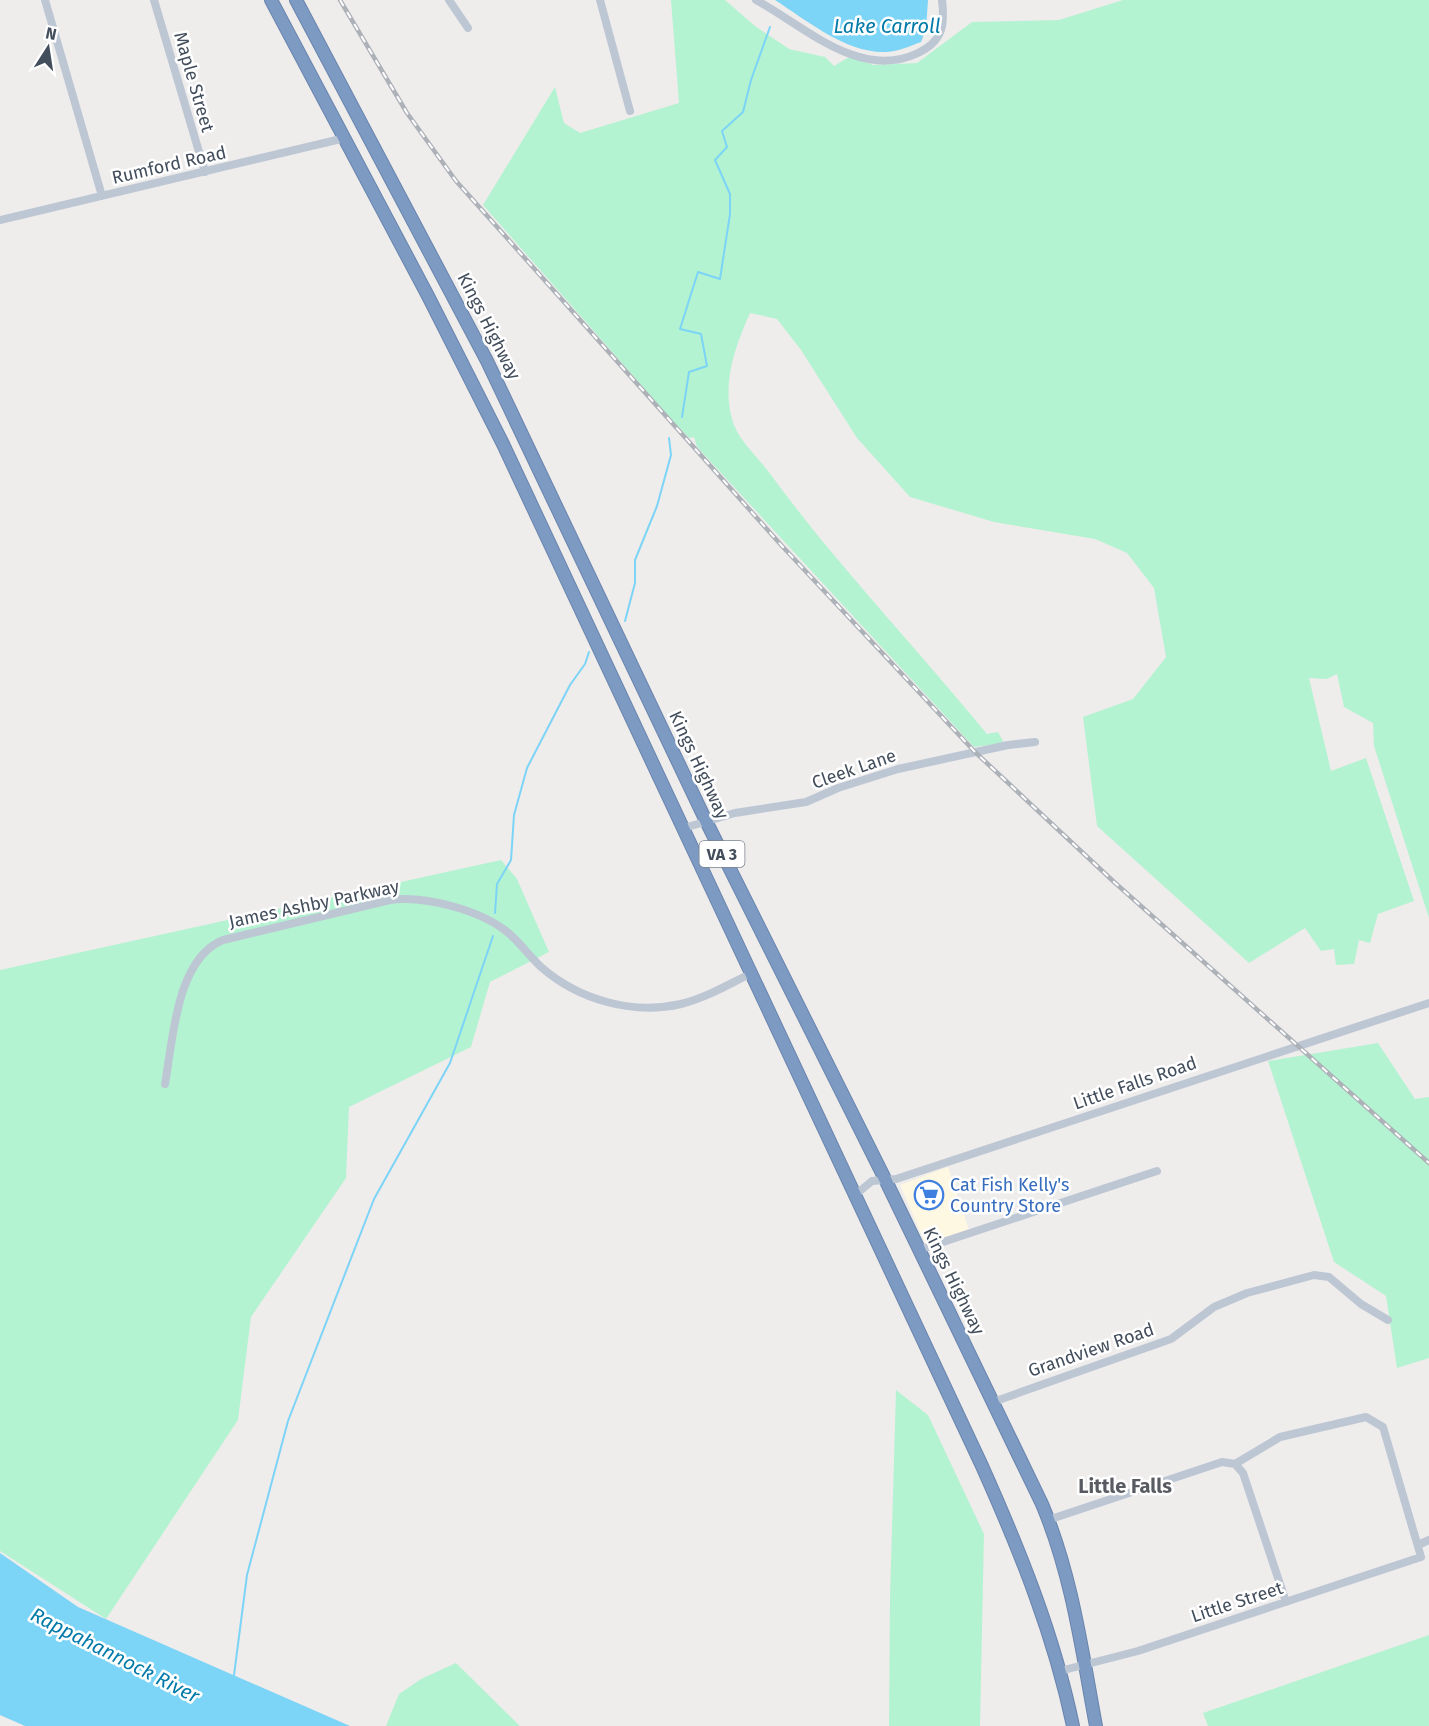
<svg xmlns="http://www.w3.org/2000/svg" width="1429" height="1726" font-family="'Fira Sans',sans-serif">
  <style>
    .commercial { fill: #fef7e1 }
    .green { fill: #b4f3d1 }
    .water { fill: #7cd4f6 }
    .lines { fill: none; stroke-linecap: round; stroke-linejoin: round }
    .stream { stroke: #7cd4f6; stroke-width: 2 }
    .highway-casing { stroke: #6985ad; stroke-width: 14 }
    .minor { stroke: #bdc7d4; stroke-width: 8 }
    .highway { stroke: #7d9ac2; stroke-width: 12 }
    .rail-casing { stroke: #adb1b8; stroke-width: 4.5 }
    .rail { stroke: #fff; stroke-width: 2; stroke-dasharray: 7; stroke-linecap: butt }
    .labels { text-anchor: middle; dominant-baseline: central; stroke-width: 5; stroke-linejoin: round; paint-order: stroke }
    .shield { fill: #fff; stroke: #7b838d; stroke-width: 1.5 }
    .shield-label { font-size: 16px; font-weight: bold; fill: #434e5c }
    .street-label { font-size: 18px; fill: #434e5c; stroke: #fff }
    .shop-label { font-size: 18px; fill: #366cbe; stroke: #fff; text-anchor: start }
    .water-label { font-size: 20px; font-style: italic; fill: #017aa9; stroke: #fff }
    .neighbourhood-label { font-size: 20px; font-weight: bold; fill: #585c62; stroke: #fff }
  </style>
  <rect width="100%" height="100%" fill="#efecec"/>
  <path class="commercial" d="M948,1167L969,1230L925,1243L900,1185Z"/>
  <path class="green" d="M671,0H725L755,26L789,49L825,57L834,66L849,57L874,65L917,63L972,22L1059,20L1123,0H1429V918L1374,746L1373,723L1344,707L1337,674L1327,679L1309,678L1331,771L1366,758L1414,901L1378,914L1370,943L1359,940L1354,964L1336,965L1334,949L1321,951L1305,928L1249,963L1097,826L1083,717L1133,699L1166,657L1154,588L1127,553L1095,539L994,522L910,497L857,438L801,350L777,319L750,313C735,347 722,382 732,419C737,439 756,455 768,471C835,563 915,646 987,734L998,732L1004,743L974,747L697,447L694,437L689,438L672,420L483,205L555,87L564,123L580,133L679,103Z
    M501,860L517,879L549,952L490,982L471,1047L349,1107L346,1178L251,1317L238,1420L106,1619L0,1551V970Z
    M1378,1043L1415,1099L1429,1097V1358L1397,1368L1386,1296L1334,1262L1268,1061Z
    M896,1390L928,1415L984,1534L980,1726H889L890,1597Z
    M1429,1635V1726H1208L1203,1713Z
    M456,1663L520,1726H386L399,1694L421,1679Z"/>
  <path class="water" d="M775,0H928L926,29L921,42C910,46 897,52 885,52C846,53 806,20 775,0Z
    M0,1553L78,1607L350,1726H25L0,1715Z"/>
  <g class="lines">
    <path class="stream" d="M682,417L689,372L707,366L701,334L680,329L698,272L720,279L730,214V194L715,160L727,147L722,131L743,112L751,80L770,27
      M625,621L635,583V560L657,506L671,455L669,438
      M495,913L497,884L511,860L514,815L527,768L570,685L585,664L589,652
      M234,1675L247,1575L288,1421L374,1199L450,1063L493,936"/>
    <g class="highway-casing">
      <path id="highway" d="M271,0L428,296L503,444L982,1466C1020,1551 1054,1635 1073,1726
        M296,0L487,361L706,821L885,1179L1042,1504C1072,1575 1082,1651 1096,1726"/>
    </g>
    <path class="minor" d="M45,0L102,196
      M154,0L205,172
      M449,0L468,28
      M600,0L630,111
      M756,0C804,26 860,81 918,53C943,41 945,25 942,0
      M0,220L345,138
      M684,828L735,813L806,802L838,788L898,769L1008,745L1035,742
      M165,1084C173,1040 176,959 223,940L390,900C424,895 479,910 506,931C519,941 529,956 541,967C579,1000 632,1015 681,1004C706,998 729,984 752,973
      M855,1195L872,1181L896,1179L1429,1003
      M919,1250L1157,1171
      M993,1402L1171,1339L1214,1307L1247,1293L1314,1275L1329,1277L1361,1304L1388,1320
      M1235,1464L1243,1473L1286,1602
      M1048,1520L1222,1462L1235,1464L1280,1437L1366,1417L1383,1427L1421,1557L1138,1651L1060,1671
      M1418,1545L1429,1540"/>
    <use href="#highway" class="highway"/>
    <g class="rail-casing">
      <path id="rail" d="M340,0L407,113L456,181L782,546L975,752L1113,881L1429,1163"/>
    </g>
    <use href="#rail" class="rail"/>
  </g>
  <defs>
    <g id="supermarket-ring" transform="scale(1.5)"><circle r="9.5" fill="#fff" stroke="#3f7fe0" stroke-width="1.5"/><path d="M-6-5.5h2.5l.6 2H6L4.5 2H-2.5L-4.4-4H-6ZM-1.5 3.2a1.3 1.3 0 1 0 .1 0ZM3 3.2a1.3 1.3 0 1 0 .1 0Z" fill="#3f7fe0"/></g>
  </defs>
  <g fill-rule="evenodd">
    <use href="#supermarket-ring" x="929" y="1195"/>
  </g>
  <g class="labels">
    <rect class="shield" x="699.5" y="841" width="45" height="26" rx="4.5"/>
    <g class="shield-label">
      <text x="722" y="854">VA 3</text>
    </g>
    <g class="street-label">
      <text transform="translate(194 82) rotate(74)">Maple Street</text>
      <text transform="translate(169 165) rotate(-13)">Rumford Road</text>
      <text transform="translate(489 326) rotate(63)">Kings Highway</text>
      <text transform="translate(699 765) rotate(65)">Kings Highway</text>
      <text transform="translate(854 769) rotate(-19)">Cleek Lane</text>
      <text transform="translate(314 904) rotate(-12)">James Ashby Parkway</text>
      <text transform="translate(1135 1083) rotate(-19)">Little Falls Road</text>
      <text transform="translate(954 1281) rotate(64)">Kings Highway</text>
      <text transform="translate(1091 1350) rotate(-19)">Grandview Road</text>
      <text transform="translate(1237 1602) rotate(-18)">Little Street</text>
    </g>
    <g class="shop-label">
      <text x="950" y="1185">Cat Fish Kelly's<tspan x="950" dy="21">Country Store</tspan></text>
    </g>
    <g class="water-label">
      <text x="887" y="26">Lake Carroll</text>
      <text transform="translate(115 1655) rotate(27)">Rappahannock River</text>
    </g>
    <g class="neighbourhood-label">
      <text x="1125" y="1486">Little Falls</text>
    </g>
  </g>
  <g transform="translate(48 48) rotate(12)" stroke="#ffffff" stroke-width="4.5" paint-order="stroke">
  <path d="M0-4.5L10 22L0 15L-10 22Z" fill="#434e5c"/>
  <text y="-9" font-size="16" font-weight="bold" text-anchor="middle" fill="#434e5c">N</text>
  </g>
</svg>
